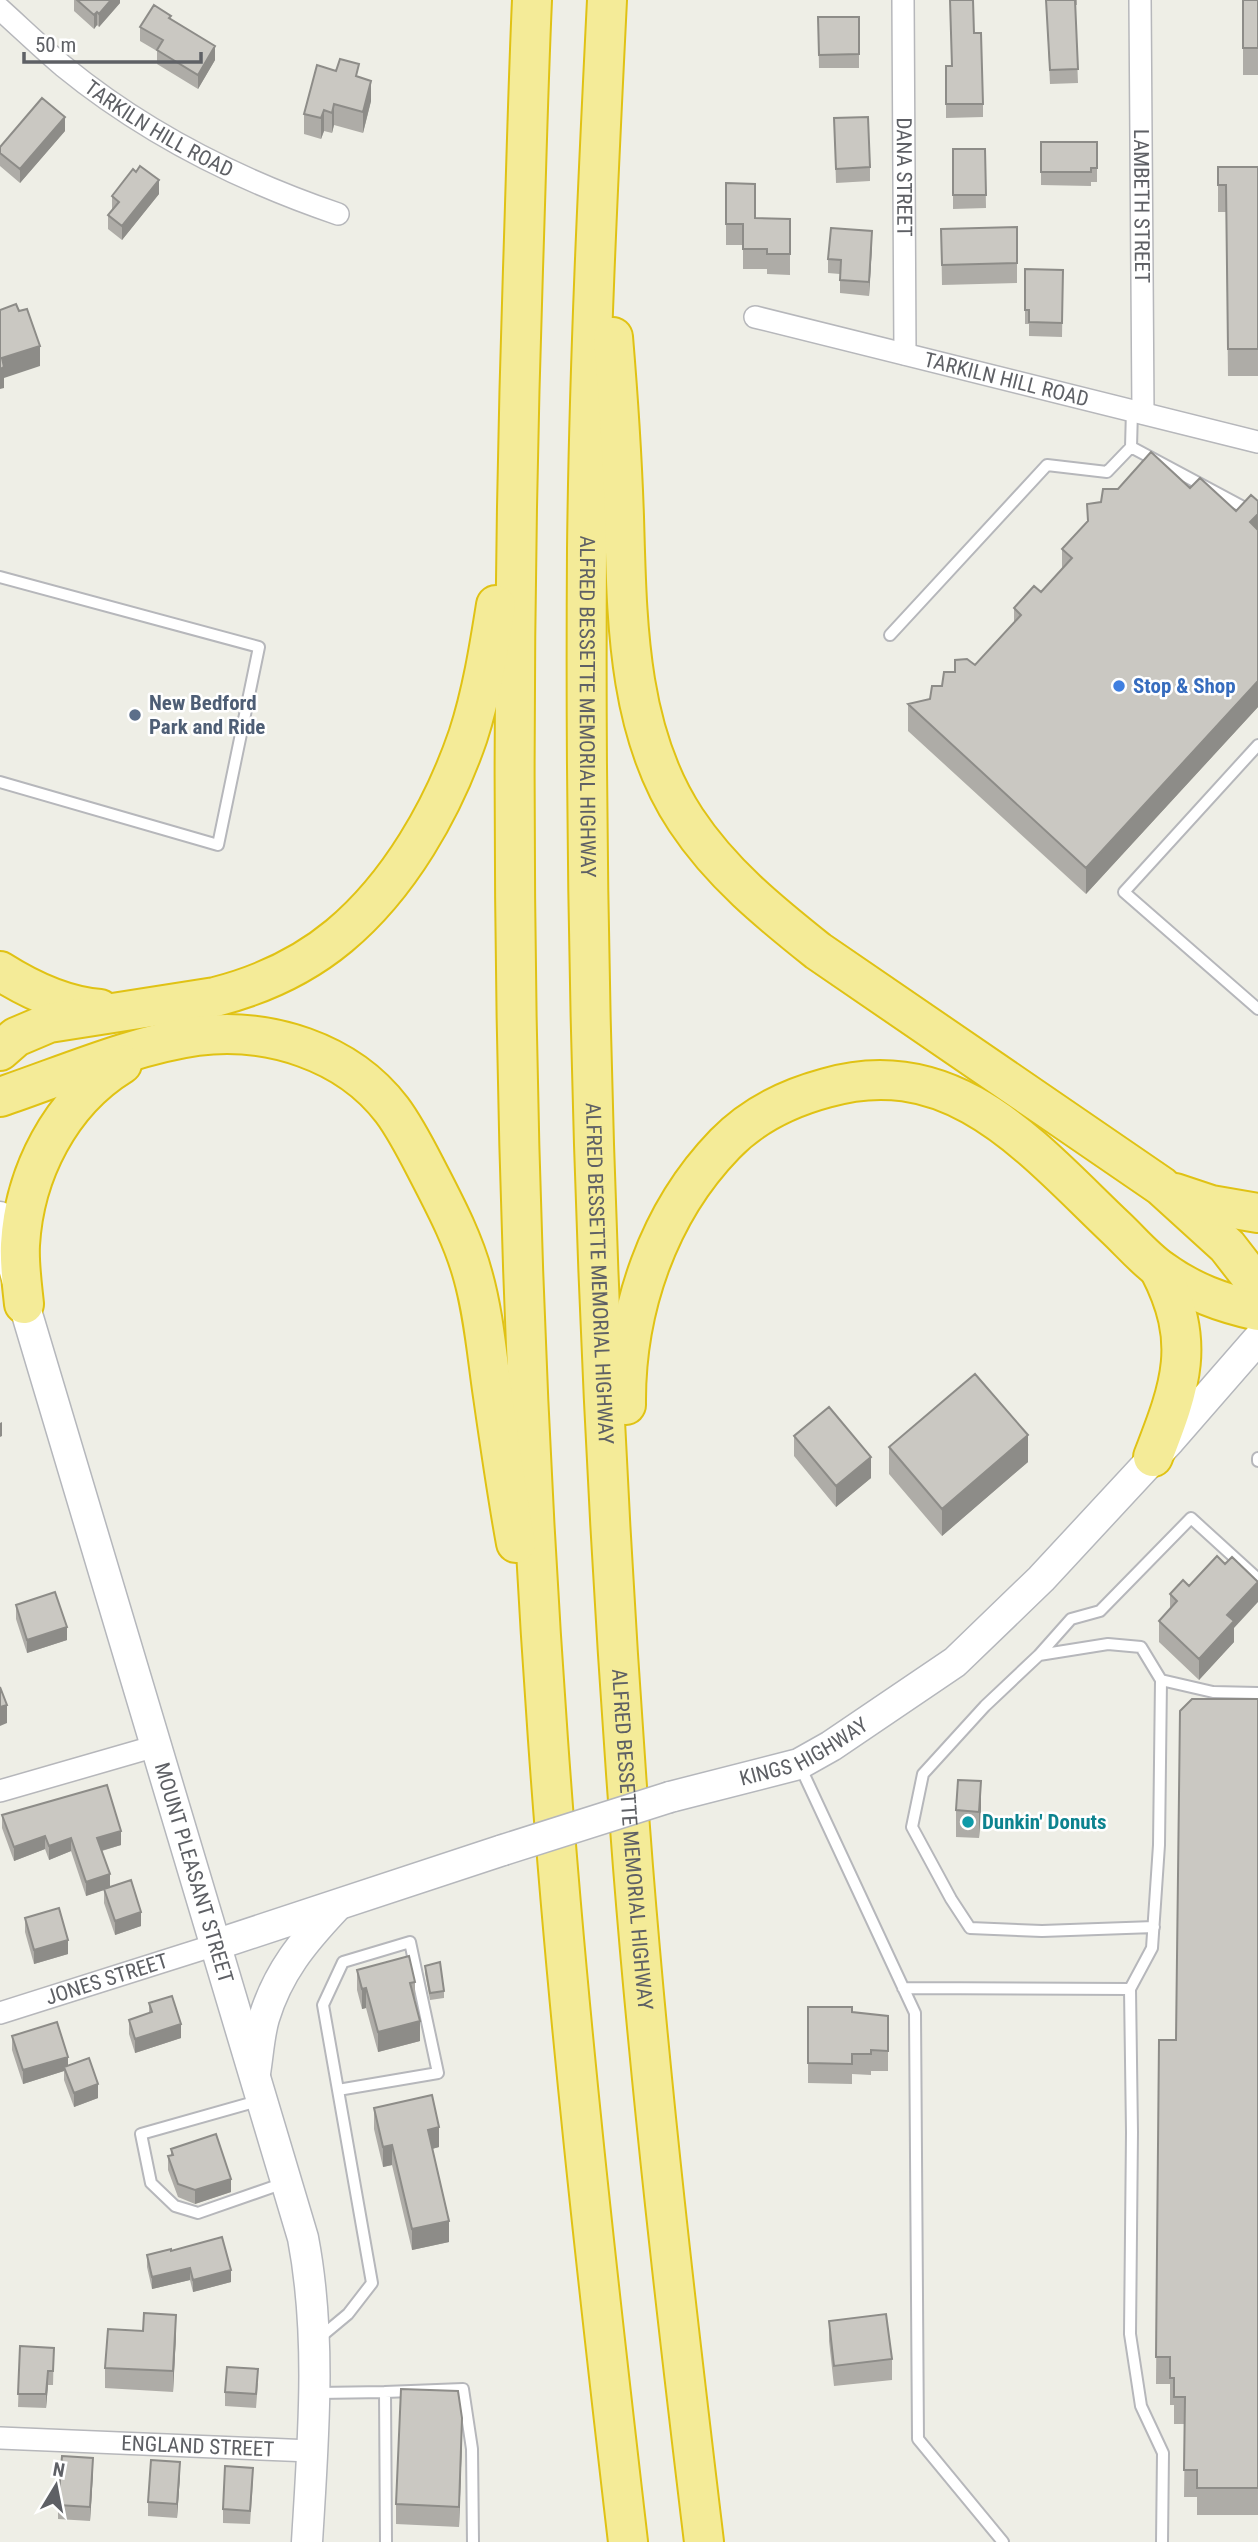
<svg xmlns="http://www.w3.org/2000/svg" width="1258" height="2542" font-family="'Roboto Condensed',sans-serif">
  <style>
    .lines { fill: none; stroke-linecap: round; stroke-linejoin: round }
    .service-casing { stroke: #b6b7bb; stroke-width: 14 }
    .minor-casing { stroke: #b6b7bb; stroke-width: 24 }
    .secondary-casing { stroke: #b5b7bc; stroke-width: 33 }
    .motorway-casing { stroke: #e0c214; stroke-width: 42 }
    .service { stroke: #fff; stroke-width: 10 }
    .minor { stroke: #fff; stroke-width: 21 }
    .secondary { stroke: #fff; stroke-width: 30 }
    .motorway { stroke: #f4eb98; stroke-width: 38 }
    .secondary-bridge-casing { stroke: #b5b7bc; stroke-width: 33; stroke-linecap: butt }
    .secondary-bridge { stroke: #fff; stroke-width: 30 }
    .wall { fill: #aeaca7 }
    .shaded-wall { fill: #8d8c88 }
    .building { fill: #cac8c2; stroke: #8d8c88; stroke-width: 2 }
    .shop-dot { fill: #3f7fe0; stroke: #fff; stroke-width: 2.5 }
    .service-dot { fill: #5c6f8a; stroke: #fff; stroke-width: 2.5 }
    .culture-dot { fill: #0f9aa8; stroke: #fff; stroke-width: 2.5 }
    .labels { text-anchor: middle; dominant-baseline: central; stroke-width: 5; stroke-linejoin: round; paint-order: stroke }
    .street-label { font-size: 21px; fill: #5e6065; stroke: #fff }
    .shop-label { font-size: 21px; font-weight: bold; fill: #366cbe; stroke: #fff; text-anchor: start }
    .service-label { font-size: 21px; font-weight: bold; fill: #4e5e75; stroke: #fff; text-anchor: start }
    .culture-label { font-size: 21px; font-weight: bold; fill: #0d838f; stroke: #fff; text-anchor: start }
  </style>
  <rect width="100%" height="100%" fill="#eeeee6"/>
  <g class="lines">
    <g class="service-casing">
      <path id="service" d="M1131,447L1258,515
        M0,577L259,647L218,845L0,782
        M890,635L1047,465L1107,472L1131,447L1132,410
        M1258,745L1124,892L1258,1009
        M1258,1458V1461
        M1039,1655L1071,1619L1100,1611L1191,1518L1258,1579
        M1161,1680L1213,1692L1258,1693
        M799,1764L915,2013L918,2439L1003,2542
        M1154,1927L1042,1931L970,1928L951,1899L912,1827L923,1774L985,1706L1039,1655L1108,1644L1141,1647L1161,1680L1159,1845L1152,1948L1130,1989L1132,2132L1130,2334L1141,2406L1163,2453L1162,2542
        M903,1988L1130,1989
        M258,2101L141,2134L151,2183L175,2206L198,2213L284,2183
        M318,2339L348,2314L372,2283L323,2005L343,1962L410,1942L438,2073L338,2090
        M385,2392L463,2389L472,2449L473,2542
        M318,2393L385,2392L386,2542"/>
    </g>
    <g class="minor-casing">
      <g id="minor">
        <path id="s1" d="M903,0L905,354"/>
        <path id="s2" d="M1140,0L1143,413"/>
        <path id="s3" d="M0,9C21,28 42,48 63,66C145,133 238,180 338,214"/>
        <path id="s4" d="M755,317L1258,442"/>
        <path d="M0,1791L156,1746"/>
        <path id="s5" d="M0,2013L215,1945"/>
        <path id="s6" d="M0,2438L311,2451"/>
      </g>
    </g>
    <g class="secondary-casing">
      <g id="secondary">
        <path id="s7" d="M0,1217L24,1304L303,2238C322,2337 313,2442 307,2542"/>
        <path id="s8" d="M670,1797L799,1764L831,1746L955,1662L1041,1579L1170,1440L1258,1339"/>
        <path d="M215,1945L503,1850"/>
        <path d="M255,2073C258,2055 259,2035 264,2018C278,1972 303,1942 335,1908"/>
      </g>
    </g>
    <g class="motorway-casing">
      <g id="motorway">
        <path d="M532,0C528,89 526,179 523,269C507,759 513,1250 548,1740C567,2008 597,2275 628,2542"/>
        <path id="s9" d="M607,0C598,183 589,367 587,550C584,990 599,1429 633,1867C651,2093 677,2318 704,2542"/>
        <path d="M613,337C618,397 622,457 624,517C627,620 627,731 686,820C721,873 769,912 818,951L1161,1186L1227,1246L1258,1286"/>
        <path d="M0,971C30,990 65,1006 100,1009"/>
        <path d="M0,1051L16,1037L49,1023L215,997C258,986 303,966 339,936C399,886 443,809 468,736C482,693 489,649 496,605"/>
        <path d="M0,1097C62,1076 133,1045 197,1036C268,1027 347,1051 392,1110C407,1130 419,1155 431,1178C447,1209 464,1242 473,1276C484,1315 487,1356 493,1396C500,1445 507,1494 516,1543"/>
        <path d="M1175,1193L1211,1205L1258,1213"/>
        <path d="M24,1304C22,1285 19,1264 20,1245C24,1174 60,1102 122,1064"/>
        <path d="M626,1405C625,1310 658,1213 725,1144C752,1116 789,1098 826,1088C953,1051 1032,1148 1115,1227C1130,1241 1144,1258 1161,1270C1191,1292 1222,1303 1258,1311"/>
        <path d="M1153,1457C1181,1385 1197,1342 1159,1269"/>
      </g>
    </g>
    <use href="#service" class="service"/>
    <use href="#minor" class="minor"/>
    <use href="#secondary" class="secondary"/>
    <use href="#motorway" class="motorway"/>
    <g class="secondary-bridge-casing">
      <path id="secondary-bridge" d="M503,1850L670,1797"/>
    </g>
    <use href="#secondary-bridge" class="secondary-bridge"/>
  </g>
  <path class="wall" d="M74,0H120V3L99,27L97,25L94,29L74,11Z
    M1046,0H1077V5H1075L1078,83L1050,84Z
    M1243,0H1258V75H1243Z
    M818,17H859V68H819Z
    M171,19L215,60L198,89L157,64V51L140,41V27Z
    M946,66H952L983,104V117L946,118Z
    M359,77L371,101L363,133L334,125L332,133L324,131L321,139L304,134V114Z
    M834,118L870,167V181L836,183Z
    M65,131L20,183L0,166V147Z
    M1041,142L1097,168V182H1091V186L1041,185Z
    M953,149H985L986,208L953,209Z
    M1218,167H1258V376H1228L1226,212H1218Z
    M726,183L755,218L790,219V275L767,274V269H743V245H726Z
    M159,194L122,240L108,229V215L112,210V196Z
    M941,229L1017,263V283L942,285Z
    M872,245L869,296L840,293V274L828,273V259Z
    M1025,269L1063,270L1062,337L1029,336V324H1025Z
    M1190,488L1236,511L1258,501V707L1086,894L908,731V704L930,699L955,672L975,665L1014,623V608L1041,592L1062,569V549L1087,522V504Z
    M794,1436L871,1478L836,1507L794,1456Z
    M889,1447L1028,1462L942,1536L889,1474Z
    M1225,1564L1234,1628V1642L1199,1680L1159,1642V1621L1170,1609V1594L1189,1586Z
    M16,1605L67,1640L27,1653L16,1619Z
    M1258,1699V2515H1197V2497H1184L1185,2424H1174V2405H1170V2384H1156L1159,2040H1176Z
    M981,1808L979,1838L956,1837V1810Z
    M2,1815L121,1845L102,1851L110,1887L141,1926L115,1935L104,1903V1890L86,1896L71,1851L49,1860L45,1849L14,1861L2,1828Z
    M25,1918L68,1954L34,1964L25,1932Z
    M425,1966L444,1991V1998L430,2000L425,1973Z
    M357,1970L415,1982V2002L420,2041L378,2052L366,2008L362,2009L357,1990Z
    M149,2003L181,2038L135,2053L129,2034V2020L149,2013Z
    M808,2007L888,2016V2071H871V2075L852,2074V2084L808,2083Z
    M12,2036L68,2065L98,2098L74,2107L64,2080V2071L23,2084L12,2050Z
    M374,2108L439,2147L432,2149L449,2242L412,2250L392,2165L383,2167L374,2129Z
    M171,2149L231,2192L195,2204L178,2197L168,2170V2156L171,2155Z
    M171,2251L231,2282L193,2292L190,2280L152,2289L147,2267V2255Z
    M829,2321L892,2359V2380L834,2386L829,2341Z
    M176,2335L173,2392L105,2388V2368Z
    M20,2346L54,2348L53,2385H48L46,2408L18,2407Z
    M258,2383L256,2408L225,2406V2392Z
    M462,2438L459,2527L396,2524V2504Z
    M93,2472L90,2521L58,2519V2505Z
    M180,2475L177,2518L148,2516V2502Z
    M253,2481L250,2524L223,2523V2509Z"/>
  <path class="shaded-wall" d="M111,0H120V3L99,27V14Z
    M97,12V25L94,29V15Z
    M215,46V60L198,89V75Z
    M371,81V101L363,133V112Z
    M334,104V125L332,133V113Z
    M324,110V131L321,139V118Z
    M65,117V131L20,183V169Z
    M159,180V194L122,240V226Z
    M872,231V245L869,296V282Z
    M40,346V366L4,378V388L0,389V369L2,358Z
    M1258,514V540L1250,522Z
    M1258,681V707L1086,894V868Z
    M2,1422V1436L0,1437V1423Z
    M1028,1435V1462L942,1536V1509Z
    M871,1457V1478L836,1507V1486Z
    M1258,1582V1602L1234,1628V1642L1199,1680V1659L1227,1615Z
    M67,1627V1640L27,1653V1640Z
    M7,1705V1723L0,1726V1707Z
    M981,1781V1808L979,1838V1812Z
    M121,1831V1845L97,1852V1838Z
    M45,1836V1849L14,1861V1847Z
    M71,1838V1851L49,1860V1846Z
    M110,1874V1888L86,1896V1882Z
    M141,1912V1926L115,1935V1921Z
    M68,1940V1954L34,1964V1950Z
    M366,1988V2008L362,2009V1989Z
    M420,2021V2041L378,2052V2032Z
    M181,2024V2038L135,2053V2039Z
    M68,2057V2070L64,2067V2071L23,2084V2070Z
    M98,2084V2098L74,2107V2093Z
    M439,2127V2147L428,2150V2130Z
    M392,2145V2165L383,2167V2147Z
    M231,2179V2192L195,2204V2190Z
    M449,2221V2242L412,2250V2229Z
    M190,2268V2280L152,2289V2277Z
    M231,2270V2282L193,2292V2280Z
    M176,2315V2335L173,2392V2371Z
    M48,2371V2385L46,2408V2394Z
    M462,2418V2438L459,2527V2507Z
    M93,2458V2472L90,2521V2507Z
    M180,2462V2475L177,2518V2504Z"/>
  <path class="building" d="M77,0H111L99,14L97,12L94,15Z
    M950,0H973L974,33H981L983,104H946V66H952Z
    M1046,0H1075L1078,69L1050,70Z
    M1243,0H1258V48H1243Z
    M154,5L171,16L169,18L215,46L198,75L157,50L163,40L140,27Z
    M818,17H859V54L819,55Z
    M340,59L359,64L356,76L371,81L363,112L334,104L332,113L324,110L321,118L304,114L317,65L336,71Z
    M42,98L65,117L20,169L0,153V147Z
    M868,117L870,167L836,169L834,118Z
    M1041,142H1097V168H1091V172H1041Z
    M953,149H985L986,195H953Z
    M140,166L159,180L122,226L108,215L119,202L112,196L133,169L136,172Z
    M1218,167H1258V349H1228L1226,185H1218Z
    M726,183L755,184V218L790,219V254H767V249H743V224H726Z
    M1017,227V263L942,265L941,229Z
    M831,228L872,231L869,282L840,280L841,260L828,259Z
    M1025,269L1063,270L1062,323L1029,322V310H1025Z
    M16,304L19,311L27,309L40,346L2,358L4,367L0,369V310Z
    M1151,452L1190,488L1200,478L1236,511L1251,495L1258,501V514L1250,522L1258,530V681L1086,868L908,704L930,699L932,686H942L944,672H955V660L967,659L975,665L1021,615L1014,608L1034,586L1041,592L1072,558L1062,549L1088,521L1087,504L1101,502L1103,489H1118Z
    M975,1374L1028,1435L942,1509L889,1447Z
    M829,1407L871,1457L836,1486L794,1436Z
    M1217,1556L1225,1564L1232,1557L1258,1582L1227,1615L1234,1621L1199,1659L1159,1621L1177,1601L1170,1594L1183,1580L1189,1586Z
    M55,1592L67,1627L27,1640L16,1605Z
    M0,1687L7,1705L0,1707Z
    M1192,1699H1258V2488H1197V2470H1184L1185,2397H1174V2378H1170V2357H1156L1159,2040H1176L1180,1711Z
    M958,1780L981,1781L979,1812L956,1810Z
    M107,1785L121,1831L97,1838L110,1874L86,1882L71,1838L49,1846L45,1836L14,1847L2,1815Z
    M131,1880L141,1912L115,1921L104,1889Z
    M59,1908L68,1940L34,1950L25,1918Z
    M409,1956L415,1982L410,1983L420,2021L378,2032L366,1988L362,1989L357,1970Z
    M440,1962L444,1991L430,1993L425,1966Z
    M172,1996L181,2024L135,2039L129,2020L152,2012L149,2003Z
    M808,2007H852V2012L888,2016V2051L871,2050V2054H852V2064L808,2063Z
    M57,2022L68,2057L23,2070L12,2036Z
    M89,2058L98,2084L74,2093L64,2067Z
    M432,2095L439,2127L428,2130L449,2221L412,2229L392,2145L383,2147L374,2108Z
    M216,2134L231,2179L195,2190L178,2184L168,2156L173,2155L171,2149Z
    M222,2237L231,2270L193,2280L190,2268L152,2277L147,2255L171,2249V2251Z
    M144,2313L176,2315L173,2371L105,2368L108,2329L143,2331Z
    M886,2314L892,2359L834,2366L829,2321Z
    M20,2346L54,2348L53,2371H48L46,2394H18Z
    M227,2367L258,2369L256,2394L225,2392Z
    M401,2389L458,2391L462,2418L459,2507L396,2504Z
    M62,2456L93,2458L90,2507L58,2505Z
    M151,2460L180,2462L177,2504L148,2502Z
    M225,2466L253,2468L250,2511L223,2509Z"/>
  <circle class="shop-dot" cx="1119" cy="686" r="7"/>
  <circle class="service-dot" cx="135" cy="715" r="7"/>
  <circle class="culture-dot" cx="968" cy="1822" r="7"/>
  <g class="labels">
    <g class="street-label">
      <text stroke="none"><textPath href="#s3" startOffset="200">TARKILN HILL ROAD</textPath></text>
      <text stroke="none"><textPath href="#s1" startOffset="177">DANA STREET</textPath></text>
      <text stroke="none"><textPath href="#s2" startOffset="206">LAMBETH STREET</textPath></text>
      <text stroke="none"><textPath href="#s4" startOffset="259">TARKILN HILL ROAD</textPath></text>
      <text stroke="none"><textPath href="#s9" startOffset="707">ALFRED BESSETTE MEMORIAL HIGHWAY</textPath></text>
      <text stroke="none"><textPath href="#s9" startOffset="1274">ALFRED BESSETTE MEMORIAL HIGHWAY</textPath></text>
      <text stroke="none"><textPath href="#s8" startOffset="142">KINGS HIGHWAY</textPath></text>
      <text stroke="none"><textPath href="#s9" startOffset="1841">ALFRED BESSETTE MEMORIAL HIGHWAY</textPath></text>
      <text stroke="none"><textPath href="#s7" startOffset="684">MOUNT PLEASANT STREET</textPath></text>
      <text stroke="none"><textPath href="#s5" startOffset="112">JONES STREET</textPath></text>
      <text stroke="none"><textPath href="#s6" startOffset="198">ENGLAND STREET</textPath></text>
    </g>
    <g class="shop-label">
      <text x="1133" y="686">Stop &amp; Shop</text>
    </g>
    <g class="service-label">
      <text x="149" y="703">New Bedford<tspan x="149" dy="24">Park and Ride</tspan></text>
    </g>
    <g class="culture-label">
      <text x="982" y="1822">Dunkin' Donuts</text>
    </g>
  </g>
  <g transform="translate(56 2486) rotate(10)" stroke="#ffffff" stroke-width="5" paint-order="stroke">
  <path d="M0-5L12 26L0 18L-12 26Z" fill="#5e6065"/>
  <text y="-10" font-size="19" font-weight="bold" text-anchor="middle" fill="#5e6065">N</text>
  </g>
  <path d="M24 52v10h177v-10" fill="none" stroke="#5e6065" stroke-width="3.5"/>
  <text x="35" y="52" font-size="21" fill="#5e6065" stroke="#ffffff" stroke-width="5" paint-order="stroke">50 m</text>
</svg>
